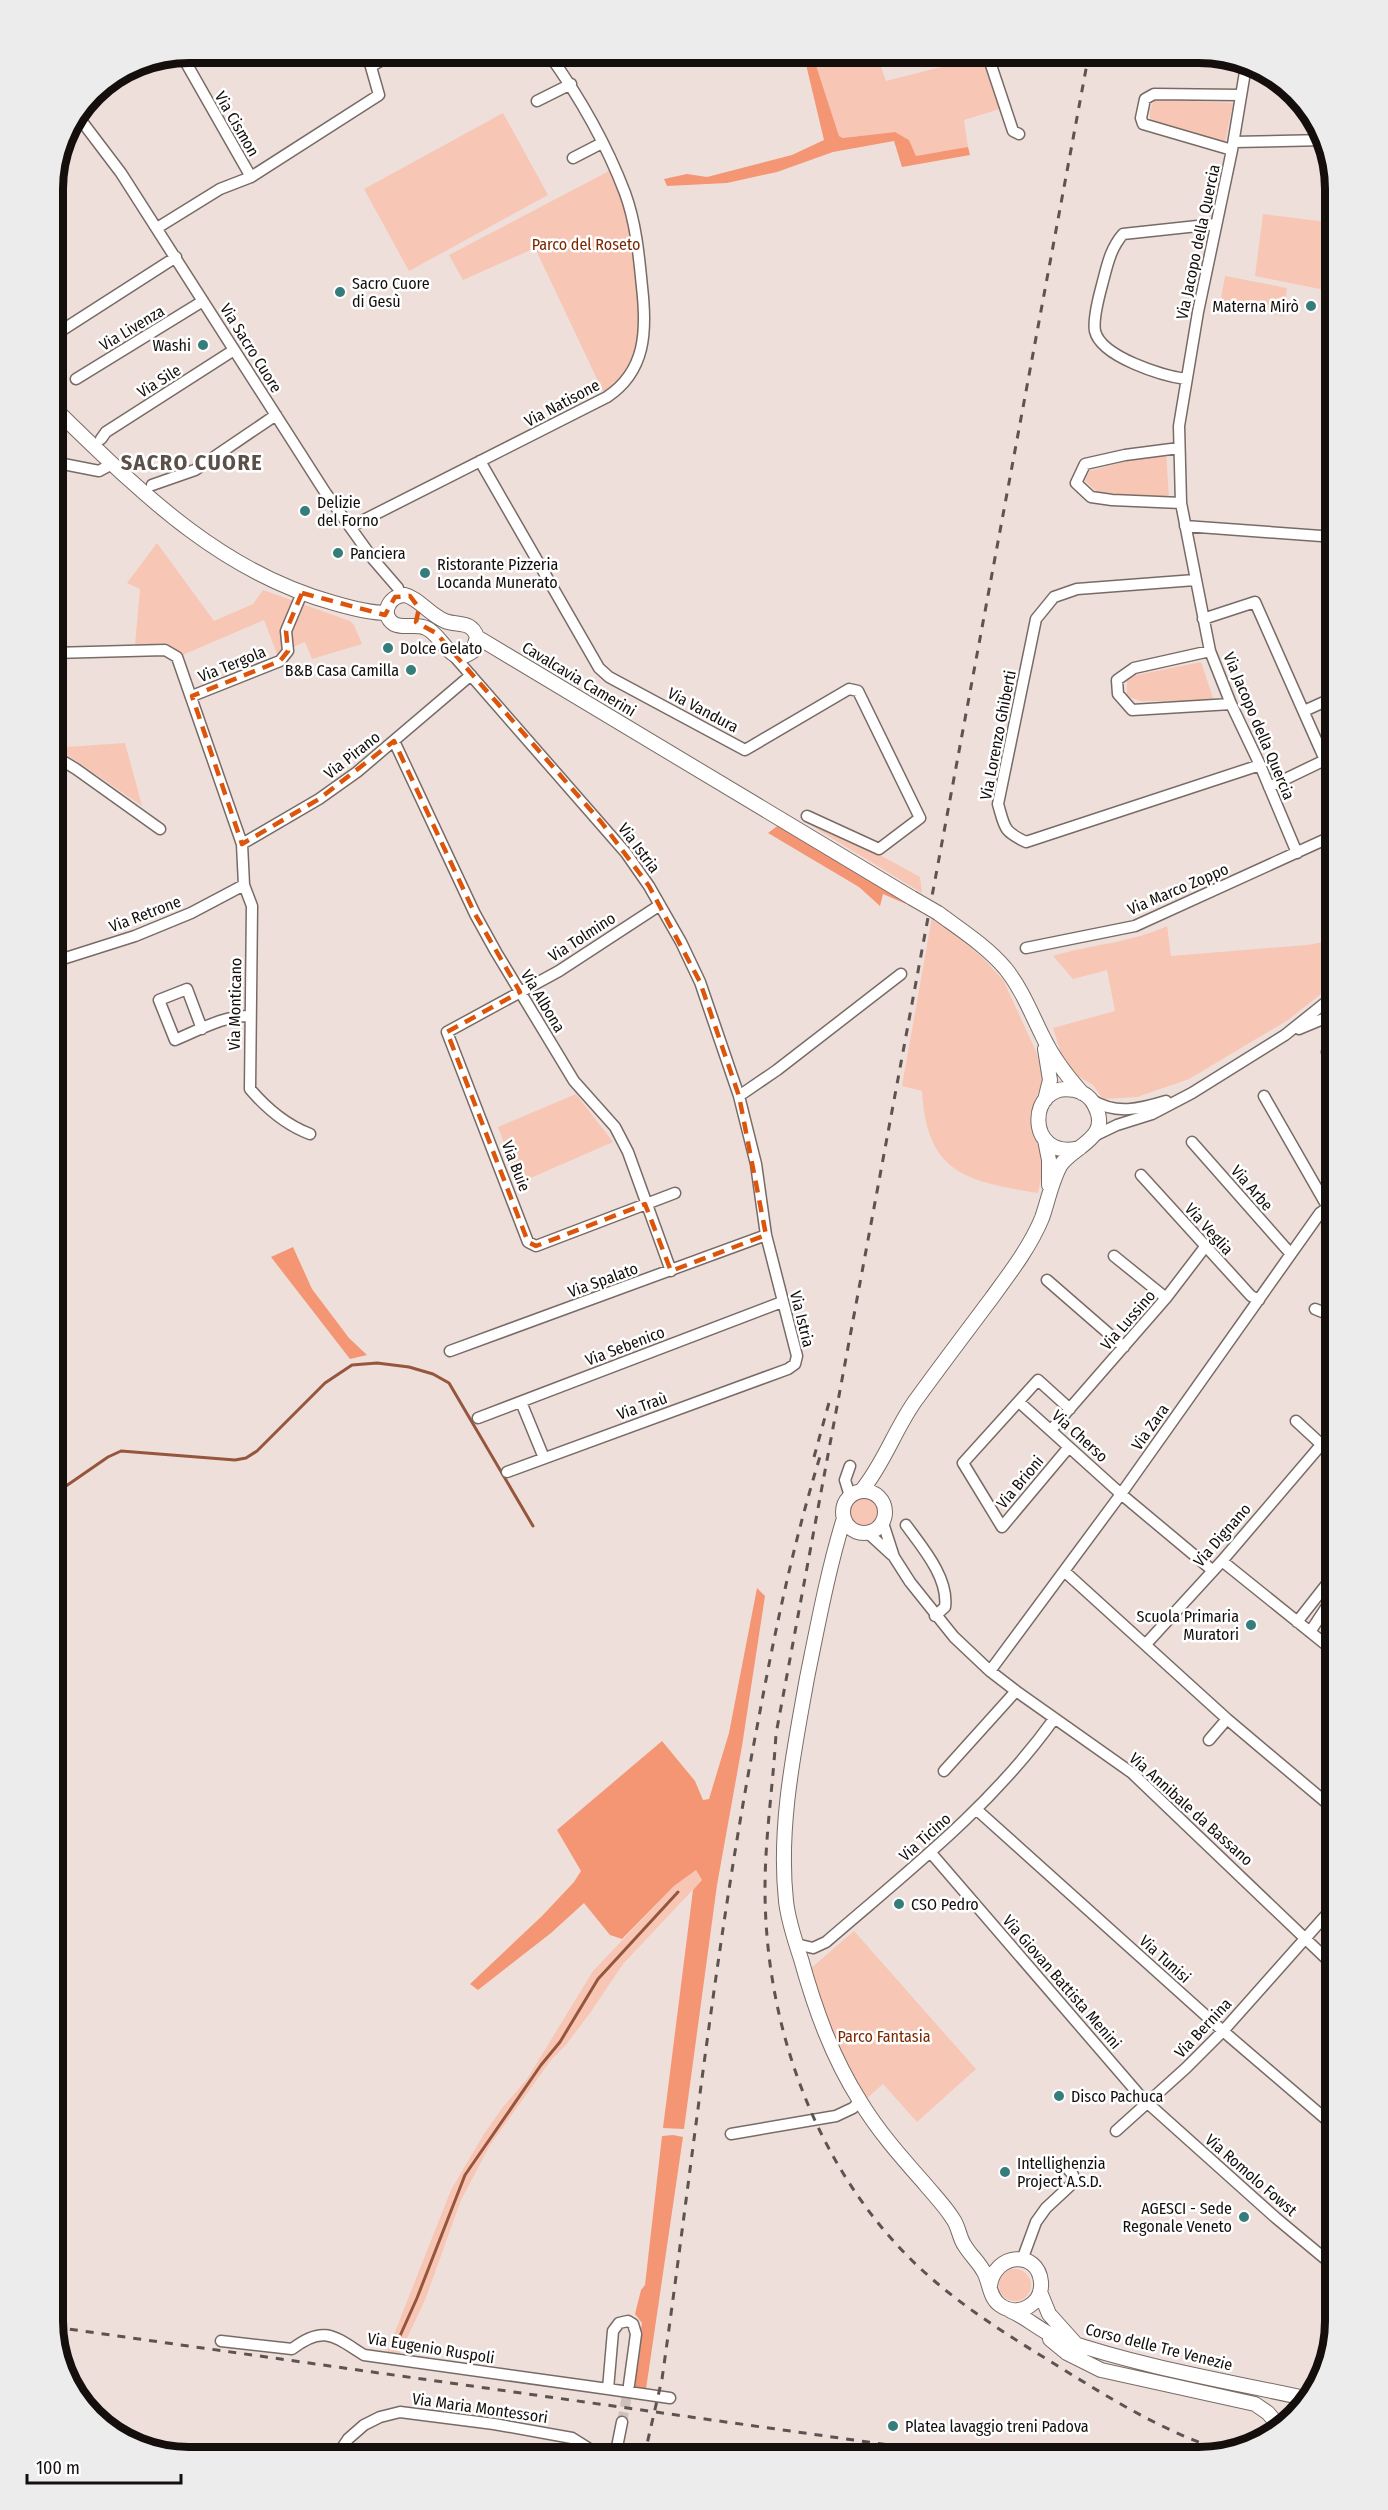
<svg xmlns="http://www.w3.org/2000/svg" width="1388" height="2510" font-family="'Fira Sans Condensed',sans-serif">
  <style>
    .green { fill: #f7c6b4 }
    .forest { fill: #f49673 }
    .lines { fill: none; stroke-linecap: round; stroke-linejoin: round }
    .stream { stroke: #96553d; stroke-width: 3 }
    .minor-tunnel { stroke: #cec0bb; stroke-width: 10; stroke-dasharray: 10 5; stroke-linecap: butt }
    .minor-casing { stroke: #786b66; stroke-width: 13 }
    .major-casing { stroke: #786b66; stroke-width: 16 }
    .minor { stroke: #fff; stroke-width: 10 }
    .major { stroke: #fff; stroke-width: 14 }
    .rail { stroke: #5d5451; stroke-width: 3; stroke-dasharray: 8 8; stroke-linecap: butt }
    .major-bridge-casing { stroke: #786b66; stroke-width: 16; stroke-linecap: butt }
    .major-bridge { stroke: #fff; stroke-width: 14 }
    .marked { fill: none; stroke: #dd550c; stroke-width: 4.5; stroke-dasharray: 12 8; stroke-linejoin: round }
    .poi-dot { fill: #347d7a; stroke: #fff; stroke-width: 2 }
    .labels { text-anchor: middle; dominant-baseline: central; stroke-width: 5; stroke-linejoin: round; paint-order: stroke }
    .street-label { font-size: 16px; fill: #140f0d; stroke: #fff }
    .park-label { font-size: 16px; fill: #7a2800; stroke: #fff }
    .poi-label { font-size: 16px; fill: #140f0d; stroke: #fff; text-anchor: start }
    .district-label { font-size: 22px; font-weight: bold; letter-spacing: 1.5px; fill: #5b4f4a; stroke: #fff }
    .rim { fill: none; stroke: #140f0d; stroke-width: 8 }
  </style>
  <rect width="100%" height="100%" fill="#efdfda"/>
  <path class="green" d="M812,53H876L886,81L988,55L1000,109L964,120L968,147L961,149L916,156L909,140L895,132L843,138L839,136Z
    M1155,99L1233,103L1225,142L1150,122V110Z
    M503,113L548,195L409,271L364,189Z
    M611,170L635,241L643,316L638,356L606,398L535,248L463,280L449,255Z
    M1263,214L1335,223V292L1255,276Z
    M1225,276L1287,288L1283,316L1220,304Z
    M1166,451L1169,499L1097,492L1085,481L1089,471Z
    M157,543L214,621L253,604L263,590L350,621L354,625L362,644L312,659L305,642L277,654L264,620L180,656L179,652L167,643L135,645L140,589L127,583Z
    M1201,662L1214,701H1140L1127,696V677Z
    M125,743L142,806L63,752L67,747Z
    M802,820L880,855L920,877L922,893Z
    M932,917L981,956L1003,980L1035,1049L1041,1067L1042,1081L1031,1114L1035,1133L1041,1143L1044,1164L1038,1193C966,1181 927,1174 922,1091L902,1086Z
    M1167,926L1171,956L1307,945L1335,940V983L1288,1020L1189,1079L1137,1097L1103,1099L1093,1085L1076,1075L1064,1062L1053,1028L1115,1011L1107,970L1073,979L1053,956C1092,944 1131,943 1167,926Z
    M576,1094L613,1142L519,1183L498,1127Z
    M850 1512a14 14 0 1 1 28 0a14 14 0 1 1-28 0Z
    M696,1870L702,1880L623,1964L590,2013L565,2046L551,2060L490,2145L461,2200L425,2300L400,2353L387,2352L451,2190L484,2134L503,2107L527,2079L593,1971L674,1886Z
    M854,1931L976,2069L917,2122L883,2084L865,2100L829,2028L810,1969Z
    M999 2285a16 16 0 1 1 32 0a16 16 0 1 1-32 0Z"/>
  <path class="forest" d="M805,53H812L839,136L843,138L895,132L909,140L916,156L968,147L970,155L902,167L894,141L833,152L777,172L727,183L667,186L664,179L687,174L707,177L792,155L824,140L804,56Z
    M780,824L920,910L883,894L880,906L859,887L768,833Z
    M293,1247L312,1289L349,1338L367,1355L350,1359L271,1257Z
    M757,1588L765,1596L742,1746L717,1885L684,2129L663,2128L693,1890L702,1880L696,1870L674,1886L622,1939L610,1935L584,1903L551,1933L478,1990L470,1984L542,1916L574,1882L581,1871L557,1830L662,1741L695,1781L703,1800L709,1799L729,1733Z
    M673,2135L683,2137L645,2396L630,2393L642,2323L635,2314L641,2290L645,2285L662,2136Z"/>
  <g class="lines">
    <path class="stream" d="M53,1495L108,1457L121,1451L235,1460L246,1458L257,1451L325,1383L352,1365L377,1363L409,1367L433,1374L449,1383L533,1526
      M395,2347L417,2298L465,2175L541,2065L560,2042L598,1979L678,1892"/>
    <path class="minor-tunnel" d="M622,2422L629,2385"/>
    <g class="minor-casing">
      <path id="minor" d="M987,53L1013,131L1019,134
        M181,54L251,177
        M372,66L394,53
        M1246,66L1232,150L1198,312L1179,426L1181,503L1210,651L1231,704L1260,765L1297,853
        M537,101L571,84
        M77,115L121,173L325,492L373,559L398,588L399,595
        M1234,142L1326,140
        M1232,150L1143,124L1141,118L1145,99L1154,94L1240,95
        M573,158L602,143
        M157,228L220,189L251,177L379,95L367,53
        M53,336L176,257
        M76,379L203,301
        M1186,379C1163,376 1101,357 1095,331C1093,320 1099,296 1102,285C1107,266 1110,249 1123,234L1216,224
        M101,439L106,432L234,350
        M1179,448L1125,455L1085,464L1076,483L1091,497L1112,500L1181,503
        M480,461L599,668L609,677L745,750L849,689L858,691L920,818L879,849L807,816
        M53,462L99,471L112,464
        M152,485L195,470L276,415
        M1185,526L1335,537
        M350,527L607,397C646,371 647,331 642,287C639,256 636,223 625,193C606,143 579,96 548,53
        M1195,580L1077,589L1054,597L1036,619L998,804C1005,828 1003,831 1026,842L1260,765
        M1203,619L1255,602L1325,760L1269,787
        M1210,651L1134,668L1117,680L1118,694L1132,710L1231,704
        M53,653L165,650L177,657L242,844L244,885L252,906L250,1089C267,1109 286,1125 310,1134
        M454,656L626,853L649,886L681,942L700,982L739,1096L756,1164L766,1235L797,1356L795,1364L788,1369L507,1472
        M192,696L280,661L288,651L286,631L302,593
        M1304,711L1335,697
        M394,741L475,914L496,952L574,1081L615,1127L628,1152L671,1271
        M53,755L76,769L160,829
        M242,844L319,799L357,772L471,675
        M660,905L559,971L447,1032L528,1242L536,1246L675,1193
        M1026,948L1135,926L1335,835
        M53,962L135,936L191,913L244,885
        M202,1029L187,989L159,1000L175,1040C199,1030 225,1015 250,1016
        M1299,1029L1335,1014
        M1327,1052L1335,1072
        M739,1096L777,1070L901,974
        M1264,1096L1327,1206
        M1092,1100C1116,1115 1140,1109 1166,1101
        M1094,1136L1117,1125L1152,1114L1192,1093L1285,1035L1335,995
        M1192,1142L1290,1253
        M1141,1175L1251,1296L1259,1300
        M1114,1256L1166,1298
        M1047,1280L1124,1347
        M1315,1309L1335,1317
        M450,1351L766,1235
        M521,1402L544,1458
        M1019,1402L1121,1494L1212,1570
        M478,1418L782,1302
        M1296,1421L1335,1457
        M1051,1430L1166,1298L1205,1247
        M1069,1447L1002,1527L963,1463L1038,1380L1070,1409
        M850,1496L845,1480L850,1466
        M883,1523L894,1557L910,1582L954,1637L990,1671L1016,1691L1132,1773L1335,1967
        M906,1525C922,1547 949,1578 945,1607L935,1616
        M868,1533L892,1555
        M1222,1561L1335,1652
        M1064,1571L1227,1719L1335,1810
        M1297,1622L1326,1585L1335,1594L1310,1632
        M1146,1644L1222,1561L1321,1445
        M990,1671L1121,1494L1320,1213L1335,1202
        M1209,1740L1227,1719
        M944,1771L1016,1691
        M977,1810L1223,2031L1335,2127
        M931,1853L1142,2098L1276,2218L1335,2267
        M796,1944L813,1948L826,1942C908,1871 990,1808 1054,1719
        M1116,2131L1186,2068L1223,2031L1335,1905
        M731,2134L836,2116L853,2108L860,2101
        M1022,2260L1036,2222L1046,2208L1074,2182L1073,2175L1068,2169
        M221,2341L292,2349C324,2324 335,2337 364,2355L608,2389L613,2331L619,2323L628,2321L633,2324L636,2334L629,2385
        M608,2389L670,2398
        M336,2457L348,2439L364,2425L380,2417L400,2412L494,2424L572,2438L588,2448L592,2457
        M615,2457L622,2422"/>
    </g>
    <g class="major-casing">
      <path id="major" d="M53,407C137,488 217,571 334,603C351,608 369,613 387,613
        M405,595C418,598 430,615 445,621C458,626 471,620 477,637L473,651C450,669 444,636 426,628C416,623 404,629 394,624C379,614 390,595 405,595Z
        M477,637L912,898
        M938,913C961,930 986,946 1005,968C1022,989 1031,1013 1043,1037C1053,1058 1066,1075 1082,1093
        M1045,1100L1050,1080L1045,1049
        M1045,1140L1049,1160V1185
        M862,1490C885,1462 896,1426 918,1397C942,1364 967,1331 991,1299C1010,1273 1030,1247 1042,1218C1048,1201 1051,1183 1060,1166C1072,1146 1112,1139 1095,1106C1091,1098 1084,1092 1074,1090C1027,1080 1024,1162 1080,1148
        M843 1512a21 21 0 1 1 42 0a21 21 0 1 1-42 0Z
        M844,1518C828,1570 818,1624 807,1678C794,1751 778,1827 786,1901C788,1920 795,1941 801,1959C815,2009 832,2057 860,2101C878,2131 902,2158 925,2184C934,2195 945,2206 953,2219C959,2227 959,2238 965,2246C971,2256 980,2263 985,2274C990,2285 990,2298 1000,2305C1017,2318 1043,2305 1041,2282C1038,2249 994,2253 990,2286
        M1040,2292L1049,2314L1075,2343
        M1011,2311C1030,2319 1043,2334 1063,2340C1142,2367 1227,2381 1309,2399
        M1050,2339L1067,2353L1101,2370L1255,2404L1268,2413L1278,2425"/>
    </g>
    <use href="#minor" class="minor"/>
    <use href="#major" class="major"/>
    <path class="rail" d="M1089,53L776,1734C773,1786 765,1837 765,1889C765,2029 818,2174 922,2270C958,2303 998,2329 1040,2355C1100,2392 1159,2431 1227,2452
      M814,1457L830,1399
      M54,2327L974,2457
      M644,2457L662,2379C693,2160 716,1939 758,1722C775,1630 794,1540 822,1450"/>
    <g class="major-bridge-casing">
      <path id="major-bridge" d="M912,898L938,913"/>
    </g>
    <use href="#major-bridge" class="major-bridge"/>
  </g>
  <path class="marked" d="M302,593L385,615L395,597L410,596L419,608L416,622L436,633L602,823L649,886L700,982L739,1096L766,1235L671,1271L645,1204L536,1246L528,1242L447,1032L520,992L475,914L394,741L319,799L242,844L192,696L280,661L288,651L286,631Z"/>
  <g class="poi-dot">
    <circle cx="340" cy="292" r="6"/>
    <circle cx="1311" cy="306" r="6"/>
    <circle cx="203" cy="345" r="6"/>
    <circle cx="305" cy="511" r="6"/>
    <circle cx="338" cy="553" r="6"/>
    <circle cx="425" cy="573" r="6"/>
    <circle cx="388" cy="648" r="6"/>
    <circle cx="411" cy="670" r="6"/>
    <circle cx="1251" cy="1625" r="6"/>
    <circle cx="899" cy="1904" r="6"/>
    <circle cx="1059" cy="2096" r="6"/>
    <circle cx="1005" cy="2172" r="6"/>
    <circle cx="1244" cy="2217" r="6"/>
    <circle cx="893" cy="2426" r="6"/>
  </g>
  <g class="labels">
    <g class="street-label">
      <text transform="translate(237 124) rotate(60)">Via Cismon</text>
      <text transform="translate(1198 242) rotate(-78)">Via Jacopo della Quercia</text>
      <text transform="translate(132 328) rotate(-31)">Via Livenza</text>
      <text transform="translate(251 348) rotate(58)">Via Sacro Cuore</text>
      <text transform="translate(159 381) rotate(-32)">Via Sile</text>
      <text transform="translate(562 403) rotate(-28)">Via Natisone</text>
      <text transform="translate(232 664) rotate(-22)">Via Tergola</text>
      <text transform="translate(579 679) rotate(31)">Cavalcavia Camerini</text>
      <text transform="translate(703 710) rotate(28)">Via Vandura</text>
      <text transform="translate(1259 726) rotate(67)">Via Jacopo della Quercia</text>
      <text transform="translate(998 735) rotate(-79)">Via Lorenzo Ghiberti</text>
      <text transform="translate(352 755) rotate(-38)">Via Pirano</text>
      <text transform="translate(639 848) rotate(53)">Via Istria</text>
      <text transform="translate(1178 889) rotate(-23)">Via Marco Zoppo</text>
      <text transform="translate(145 914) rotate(-21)">Via Retrone</text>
      <text transform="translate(582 937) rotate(-33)">Via Tolmino</text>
      <text transform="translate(543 1001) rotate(59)">Via Albona</text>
      <text transform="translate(235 1004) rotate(-89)">Via Monticano</text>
      <text transform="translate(516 1166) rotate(69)">Via Buie</text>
      <text transform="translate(1252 1188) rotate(49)">Via Arbe</text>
      <text transform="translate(1209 1229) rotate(48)">Via Veglia</text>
      <text transform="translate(603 1280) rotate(-20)">Via Spalato</text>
      <text transform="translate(802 1319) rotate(76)">Via Istria</text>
      <text transform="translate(1128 1320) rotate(-49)">Via Lussino</text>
      <text transform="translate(625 1346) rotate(-21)">Via Sebenico</text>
      <text transform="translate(642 1406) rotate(-20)">Via Traù</text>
      <text transform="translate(1150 1427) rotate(-55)">Via Zara</text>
      <text transform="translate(1080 1436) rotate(42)">Via Cherso</text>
      <text transform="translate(1020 1482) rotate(-50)">Via Brioni</text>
      <text transform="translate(1222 1535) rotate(-49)">Via Dignano</text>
      <text transform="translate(1191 1809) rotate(42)">Via Annibale da Bassano</text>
      <text transform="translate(925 1837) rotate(-42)">Via Ticino</text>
      <text transform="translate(1165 1959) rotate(42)">Via Tunisi</text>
      <text transform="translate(1062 1982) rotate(49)">Via Giovan Battista Menini</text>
      <text transform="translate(1203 2028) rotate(-47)">Via Bernina</text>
      <text transform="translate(1251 2175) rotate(41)">Via Romolo Fowst</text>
      <text transform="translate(1159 2347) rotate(14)">Corso delle Tre Venezie</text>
      <text transform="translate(431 2348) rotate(9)">Via Eugenio Ruspoli</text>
      <text transform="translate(480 2408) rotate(8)">Via Maria Montessori</text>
    </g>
    <g class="park-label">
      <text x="586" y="244">Parco del Roseto</text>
      <text x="884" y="2036">Parco Fantasia</text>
    </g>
    <g class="poi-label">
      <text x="352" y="283">Sacro Cuore<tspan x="352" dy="18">di Gesù</tspan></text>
      <text x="1299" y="306" text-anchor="end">Materna Mirò</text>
      <text x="191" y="345" text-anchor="end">Washi</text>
      <text x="317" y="502">Delizie<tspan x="317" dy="18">del Forno</tspan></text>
      <text x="350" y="553">Panciera</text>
      <text x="437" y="564">Ristorante Pizzeria<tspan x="437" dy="18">Locanda Munerato</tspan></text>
      <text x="400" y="648">Dolce Gelato</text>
      <text x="399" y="670" text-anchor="end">B&amp;B Casa Camilla</text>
      <text x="1239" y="1616" text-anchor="end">Scuola Primaria<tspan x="1239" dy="18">Muratori</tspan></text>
      <text x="911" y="1904">CSO Pedro</text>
      <text x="1071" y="2096">Disco Pachuca</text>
      <text x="1017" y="2163">Intellighenzia<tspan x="1017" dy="18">Project A.S.D.</tspan></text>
      <text x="1232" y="2208" text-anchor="end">AGESCI - Sede<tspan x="1232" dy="18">Regonale Veneto</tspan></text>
      <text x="905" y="2426">Platea lavaggio treni Padova</text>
    </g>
    <g class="district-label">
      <text x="192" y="462">SACRO CUORE</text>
    </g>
  </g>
  <path d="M0 0H1388V2510H0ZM189 63H1199A126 126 0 0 1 1325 189V2321A126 126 0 0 1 1199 2447H189A126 126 0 0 1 63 2321V189A126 126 0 0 1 189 63Z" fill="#ececec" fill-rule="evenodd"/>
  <path class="rim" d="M189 63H1199A126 126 0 0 1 1325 189V2321A126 126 0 0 1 1199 2447H189A126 126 0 0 1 63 2321V189A126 126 0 0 1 189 63Z"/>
  <path d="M27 2474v9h154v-9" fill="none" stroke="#140f0d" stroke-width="3"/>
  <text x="36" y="2474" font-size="18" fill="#140f0d" stroke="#ffffff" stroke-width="4.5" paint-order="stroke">100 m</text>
</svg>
